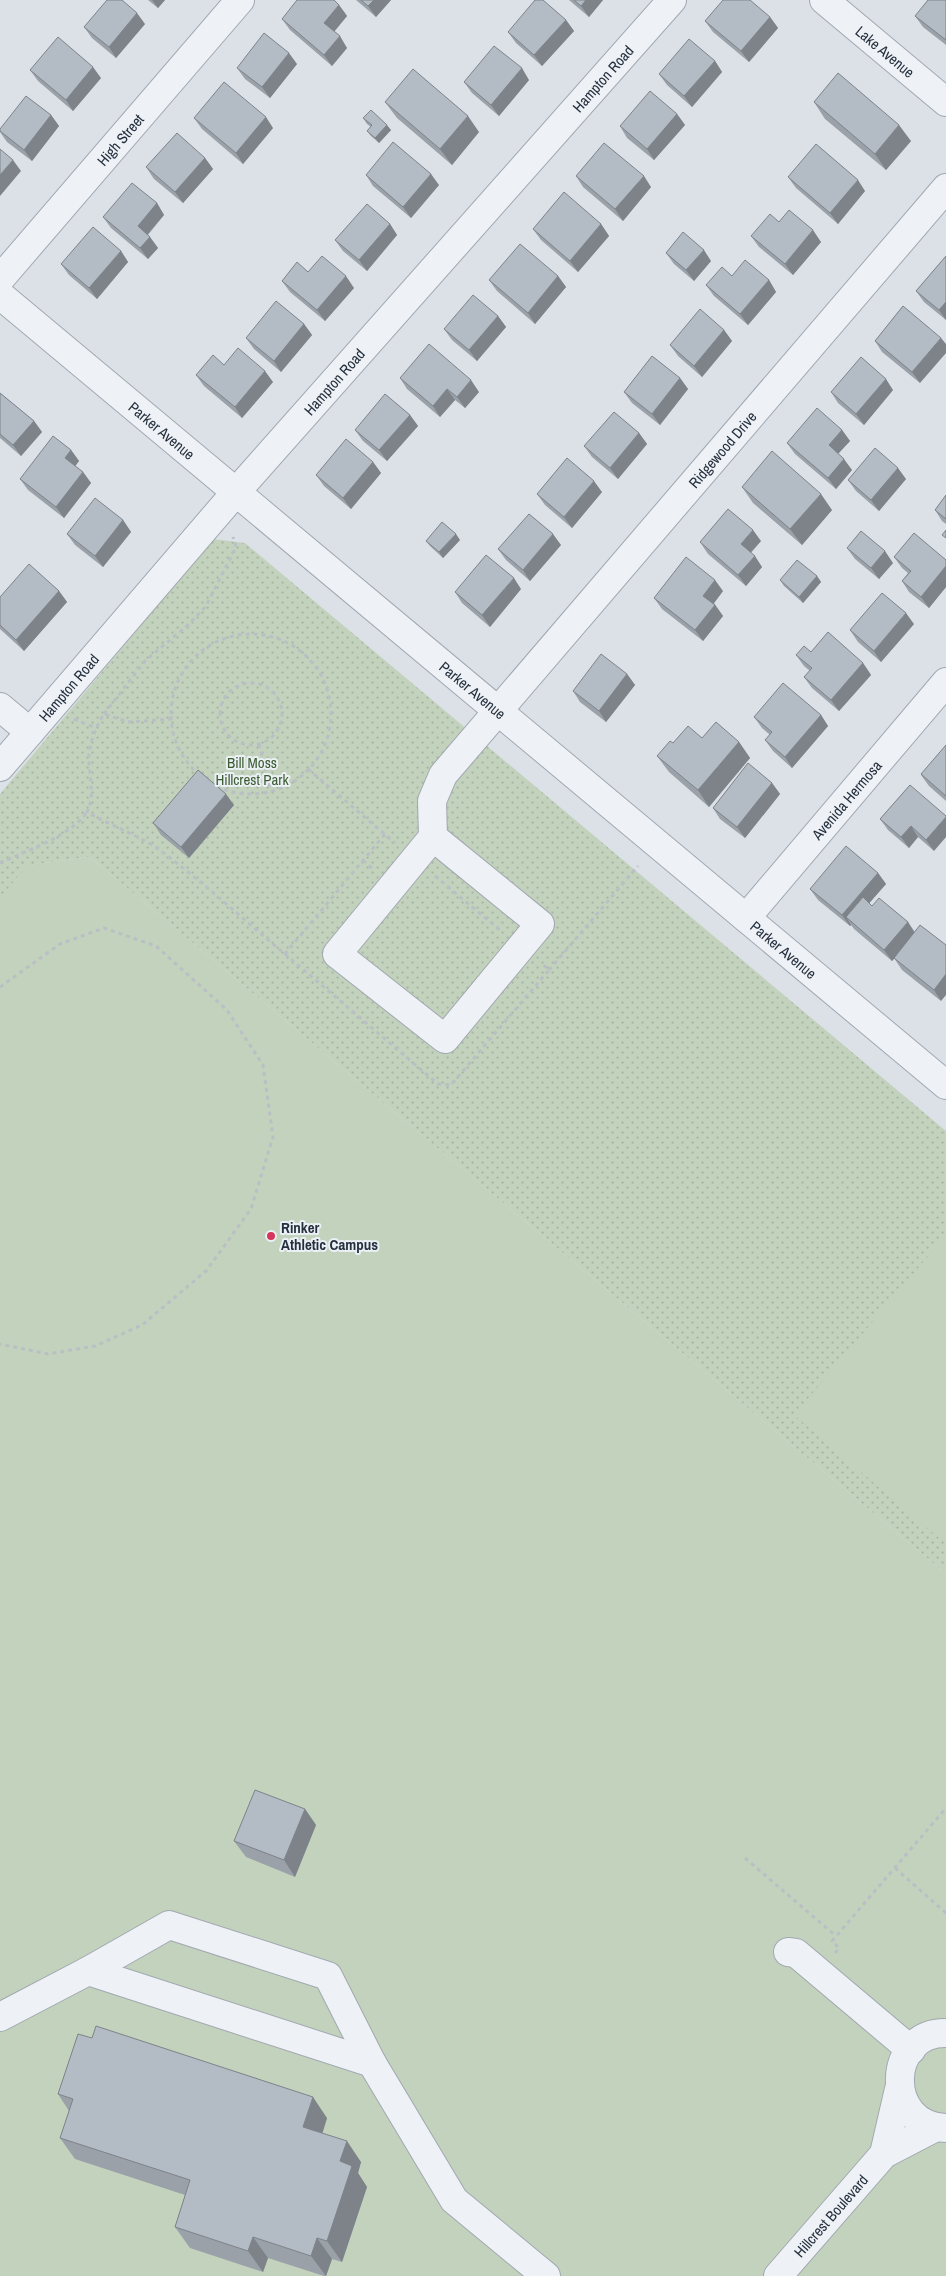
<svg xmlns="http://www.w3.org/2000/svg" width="946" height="2276" font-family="'Archivo Narrow',sans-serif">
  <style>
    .park { fill: url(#park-dots) }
    .garden { fill: #c3d2bc }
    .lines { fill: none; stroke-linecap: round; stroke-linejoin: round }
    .minor-casing { stroke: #a1a8b1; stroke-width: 30 }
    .path { stroke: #babfc5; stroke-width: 3; stroke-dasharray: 4 4; stroke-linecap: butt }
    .minor { stroke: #eef1f5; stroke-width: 28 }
    .wall { fill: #9aa1a9 }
    .shaded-wall { fill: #7d8389 }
    .building { fill: #b3bbc4; stroke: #7d8389 }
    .poi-dot { fill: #d7365c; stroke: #ebf0f5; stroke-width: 2 }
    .labels { text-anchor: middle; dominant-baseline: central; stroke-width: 4; stroke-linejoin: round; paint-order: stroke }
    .street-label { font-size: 15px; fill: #25303e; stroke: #ebf0f5 }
    .park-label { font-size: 15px; fill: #3c5b31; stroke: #ebf0f5 }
    .poi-label { font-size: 15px; font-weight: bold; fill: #25303e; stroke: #ebf0f5; text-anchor: start }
  </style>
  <defs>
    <pattern id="park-dots" width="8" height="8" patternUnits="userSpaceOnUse" patternTransform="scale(1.25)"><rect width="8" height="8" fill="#c3d2bc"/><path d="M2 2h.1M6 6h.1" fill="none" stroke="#a7b5a3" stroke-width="1.8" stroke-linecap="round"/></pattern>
  </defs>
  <rect width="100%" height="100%" fill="#dce1e7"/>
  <path class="park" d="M213,539L245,543L946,1131V1574L90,857L29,865L0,898V794Z"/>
  <path class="garden" d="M90,857L946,1574V2276H0V898L28,865Z
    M946,1235V1544L794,1415Z"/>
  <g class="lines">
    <g class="minor-casing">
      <g id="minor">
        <path id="s1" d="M824,0L946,102"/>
        <path id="s2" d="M0,279L240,0"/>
        <path id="s3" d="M0,295L946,1085"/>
        <path d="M0,707L30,732"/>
        <path id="s4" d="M0,767L236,492L672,0"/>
        <path id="s5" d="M433,837L337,954L445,1039L540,924L433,837L432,801L443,775L946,188"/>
        <path id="s6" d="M746,918L946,682"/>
        <path d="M788,1952L796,1953L911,2050"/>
        <path d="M88,1971L169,1925L328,1976L372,2063"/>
        <path d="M0,2017L88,1971L372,2063L454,2200L546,2276"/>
        <path d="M946,2033C886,2032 883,2126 946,2128"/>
        <path d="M884,2154L899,2089"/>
        <path id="s7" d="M778,2276L884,2154L936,2127"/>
      </g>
    </g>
    <path class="path" d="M171 714a80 80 0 1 1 160 0a80 80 0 1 1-160 0Z
      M220 714a31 31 0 1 1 62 0a31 31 0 1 1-62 0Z
      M104,714L145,661L188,625L206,606L236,547L233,537
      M74,719L96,728
      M172,719L128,722L104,714C96,727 91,739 89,754C88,772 96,797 87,812C111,826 139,835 161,851C204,883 244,920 285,954L385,834
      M259,744L271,791
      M308,769L395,843
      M363,860L374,870
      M0,863C26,851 71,836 87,812
      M435,876L501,931
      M285,954L438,1084L451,1085L549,970L541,963
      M549,970L638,866
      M0,987L60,944L104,928L156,946L227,1010L263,1065L273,1137L251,1209L206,1271L142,1325L95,1346L48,1354L0,1344
      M745,1858L836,1936
      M895,1868L946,1913
      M835,1953L839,1948L832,1941L946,1808"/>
    <use href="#minor" class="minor"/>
  </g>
  <path class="wall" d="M148,0H165L158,8Z
    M356,0H391L376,17Z
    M569,0H603L589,17Z
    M946,0V45L923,27L915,16Z
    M339,5L347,16L334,32L347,48L332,66L290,30L282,19Z
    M770,17L778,28L749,62L713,32L705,21Z
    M566,20L574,31L542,66L516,43L508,32Z
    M145,24L116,58L92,38L84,27Z
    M715,61L722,72L692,107L667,85L659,74Z
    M297,64L270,98L245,79L237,68Z
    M30,70L101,78L73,111L38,81Z
    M529,80L499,116L472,93L464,82Z
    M385,102L479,132L452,165L397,118Z
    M814,102L911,141L886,170L825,119Z
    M677,114L685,125L654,160L627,138L620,126Z
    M51,115L59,126L32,161L7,142L0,132V129Z
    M194,118L273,128L243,164L202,129Z
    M363,118L391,130L379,143L371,136L367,131L371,127L367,124Z
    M205,158L213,169L183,203L154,179L146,167Z
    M366,175L439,185L411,218L373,186Z
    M576,176L651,187L623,221L583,187Z
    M788,177L865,191L838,224L796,188Z
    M157,203L164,215L148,235L158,248L148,259L111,228L103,217Z
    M779,222L821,242L793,275L759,247L751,236Z
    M390,224L397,235L367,271L343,251L335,240Z
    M601,224L609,236L578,272L541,240L533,229Z
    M121,251L128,262L97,299L69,275L61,264Z
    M666,253L711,261L694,281L674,264Z
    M946,256V320L924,302L916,291Z
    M308,272L354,288L325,321L290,292L282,281Z
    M558,276L566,287L535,324L497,291L489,280Z
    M732,276L769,280L776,292L748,325L714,296L706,285Z
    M903,306L920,383L882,352L875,341Z
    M498,316L506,327L477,361L452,340L444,329Z
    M304,324L312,335L281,372L254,349L246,338Z
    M724,330L732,341L702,377L678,356L670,345Z
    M224,365L273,382L242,418L204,386L196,375Z
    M400,378L479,392L465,408L455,400L440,417L407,389Z
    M680,378L688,389L660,425L632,403L624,392Z
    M893,390L864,425L838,403L831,392Z
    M0,393L34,421L42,432L21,456L0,438Z
    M410,415L418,426L387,461L363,441L355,430Z
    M842,430L850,441L838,454L852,470L836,489L795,454L787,443Z
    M639,433L647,444L618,479L592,457L584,446Z
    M71,450L79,461L75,466L83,472L91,483L64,518L28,490L20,479Z
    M373,462L381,473L351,509L324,486L316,475Z
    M906,479L879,511L856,491L848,480Z
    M742,487L832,510L802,545L753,503Z
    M602,492L572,528L545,505L537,494Z
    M946,495V524L942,521L935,510Z
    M123,520L131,532L103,567L75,545L67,534Z
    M460,540L443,558L430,546L426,541Z
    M761,541L751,553L762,567L746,586L708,554L700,542Z
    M561,545L530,581L506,560L498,549Z
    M847,548L893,563L879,579L855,559Z
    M894,557L946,560V587L929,608L909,592L902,581L908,573L902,568Z
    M817,576L821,582L803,603L784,586L780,580Z
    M521,589L490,627L462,603L455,592Z
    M59,591L67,602L24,651L0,629V597Z
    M723,591L714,603L723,616L703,641L662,609L654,598Z
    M914,624L881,662L858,642L850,630Z
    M811,652L863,663L871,675L839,711L812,688L804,677L810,671L804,666L796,655Z
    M627,674L635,685L606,722L580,702L573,691Z
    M821,715L828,726L792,768L773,751L765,740L770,735L762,728L754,717Z
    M702,738L739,742L750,758L709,807L669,772L657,756L673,743Z
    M946,745V801L929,786L921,775Z
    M772,783L780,794L745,838L720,819L713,808Z
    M910,785L934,851L918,837L909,848L888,830L880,819Z
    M234,805L189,858L161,835L153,823Z
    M878,873L886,884L869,903L872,906L908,922L915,932L941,1001L902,970L894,958H895L892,961L854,929L851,925L850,926L818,900L810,889Z
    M305,1809L316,1825L295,1877L246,1857L234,1841Z
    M58,2094L327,2118L322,2133L361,2162L358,2173L367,2187L342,2262L332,2259L326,2276H324L268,2258L263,2272L190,2248L175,2227L185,2195L75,2159L60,2138L69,2111Z"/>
  <path class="shaded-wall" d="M152,0H165L158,8Z
    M374,0H391L376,17L368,6Z
    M586,0H603L589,17L581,6Z
    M339,5L347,16L332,34L324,23Z
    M137,13L145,24L116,58L109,47Z
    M770,17L778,28L749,62L741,51Z
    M566,20L574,31L542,66L534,55Z
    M340,36L347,48L332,66L324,55Z
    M289,53L297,64L270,98L262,87Z
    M715,61L722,72L692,107L684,96Z
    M93,67L101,78L73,111L66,100Z
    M522,68L529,80L499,116L491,105Z
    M677,114L685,125L654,160L647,149Z
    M51,115L59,126L32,161L24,150Z
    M468,116L479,132L452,165L440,149Z
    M266,117L273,128L243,164L236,153Z
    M387,125L391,130L379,143L375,138Z
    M899,125L911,141L886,170L875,154Z
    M205,158L213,169L183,203L175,192Z
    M13,160L21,171L0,196V175Z
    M431,174L439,185L411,218L403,207Z
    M644,176L651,187L623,221L615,209Z
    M858,180L865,191L838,224L830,213Z
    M157,203L164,215L145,237L138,226Z
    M390,224L397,235L367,271L359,260Z
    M601,224L609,236L578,272L570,261Z
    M813,230L821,242L793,275L785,264Z
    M150,237L158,248L148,259L140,248Z
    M704,250L711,261L694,281L686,270Z
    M121,251L128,262L97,299L89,288Z
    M346,276L354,288L325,321L317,310Z
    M558,276L566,287L535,324L528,313Z
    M769,280L776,292L748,325L740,314Z
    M946,302V320L939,310Z
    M498,316L506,327L477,361L469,350Z
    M304,324L312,335L281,372L274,361Z
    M724,330L732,341L702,377L694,366Z
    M941,338L946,344V353L920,383L912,372Z
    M265,371L273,382L242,418L235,407Z
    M680,378L688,389L660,425L652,414Z
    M886,379L893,390L864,425L856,414Z
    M471,380L479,392L465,408L457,397Z
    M447,389L455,400L440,417L433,406Z
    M410,415L418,426L387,461L379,450Z
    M34,421L42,432L21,456L13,445Z
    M842,430L850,441L836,456L829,445Z
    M639,433L647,444L618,479L610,468Z
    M71,450L79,461L73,469L65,458Z
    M844,459L852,470L836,489L828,478Z
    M373,462L381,473L351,509L343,498Z
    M898,468L906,479L879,511L871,500Z
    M83,472L91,483L64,518L56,507Z
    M594,481L602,492L572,528L564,517Z
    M821,494L832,510L802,545L790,529Z
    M123,520L131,532L103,567L95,556Z
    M753,530L761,541L748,555L741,544Z
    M456,534L460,540L443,558L439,552Z
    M553,534L561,545L530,581L523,570Z
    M885,551L893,563L879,579L871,568Z
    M755,556L762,567L746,586L738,575Z
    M946,566V587L929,608L921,597Z
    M817,576L821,582L803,603L799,597Z
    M514,578L521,589L490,627L482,615Z
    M715,580L723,591L711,607L703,596Z
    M59,591L67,602L24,651L16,640Z
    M715,605L723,616L703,641L695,630Z
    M906,613L914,624L881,662L874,651Z
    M863,663L871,675L839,711L831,700Z
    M627,674L635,685L606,722L599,711Z
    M821,715L828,726L792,768L785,757Z
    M739,742L750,758L709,807L698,790Z
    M772,783L780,794L745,838L737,827Z
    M226,794L234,805L189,858L181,847Z
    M946,817V837L934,851L926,840Z
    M911,826L918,837L909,848L901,837Z
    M878,873L886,884L852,923L846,917L851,925L850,926L842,915Z
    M908,922L915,934L892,961L884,950Z
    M946,974V995L941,1001L934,990Z
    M305,1809L316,1825L295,1877L284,1860Z
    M313,2097L327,2118L318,2148L303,2127Z
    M347,2141L361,2162L358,2173L367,2187L342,2262L327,2241L340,2161Z
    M253,2237L268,2258L263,2272L248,2251Z
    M317,2238L332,2259L326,2276L311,2256Z"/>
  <path class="building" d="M107,0H122L137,13L109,47L84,27Z
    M297,0H334L339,5L324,23L340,36L324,55L282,19Z
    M361,0H374L368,6Z
    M535,0H543L566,20L534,55L508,32Z
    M574,0H586L581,6Z
    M723,0H750L770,17L741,51L705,21Z
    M928,0H946V40L915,16Z
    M264,33L289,53L262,87L237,68Z
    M58,37L93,67L66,100L30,70Z
    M689,39L715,61L684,96L659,74Z
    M494,46L522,68L491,105L464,82Z
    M413,69L468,116L440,149L385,102Z
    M838,73L899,125L875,154L814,102Z
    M224,82L266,117L236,153L194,118Z
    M650,91L677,114L647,149L620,126Z
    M26,96L51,115L24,150L0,131V129Z
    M371,110L387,125L375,138L367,131L372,125L363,118Z
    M177,133L205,158L175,192L146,167Z
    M393,142L431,174L403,207L366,175Z
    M604,143L644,176L615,209L576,176Z
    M816,144L858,180L830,213L788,177Z
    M0,149L13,160L0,175Z
    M132,183L157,203L138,226L150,237L140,248L103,217Z
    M564,192L601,224L570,261L533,229Z
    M367,204L390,224L359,260L335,240Z
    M789,210L813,230L785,264L751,236L770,214L779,222Z
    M93,227L121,251L89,288L61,264Z
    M683,232L704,250L686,270L666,253Z
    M520,244L558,276L528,313L489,280Z
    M322,256L346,276L317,310L282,281L297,262L308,272Z
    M946,256V302L939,310L916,291Z
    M745,260L769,280L740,314L706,285L722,267L732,276Z
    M473,295L498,316L469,350L444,329Z
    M276,301L304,324L274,361L246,338Z
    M903,306L941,338L912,372L875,341Z
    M700,309L724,330L694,366L670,345Z
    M429,344L471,380L457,397L447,389L433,406L400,378Z
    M238,348L265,371L235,407L196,375L213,355L224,365Z
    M652,356L680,378L652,414L624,392Z
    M861,357L886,379L856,414L831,392Z
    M0,393L34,421L13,445L0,434Z
    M385,394L410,415L379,450L355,430Z
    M817,408L842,430L829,445L844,459L828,478L787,443Z
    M614,412L639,433L610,468L584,446Z
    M53,436L71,450L65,458L83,472L56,507L20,479Z
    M346,439L373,462L343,498L316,475Z
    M875,448L898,468L871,500L848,480Z
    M772,451L821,494L790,529L742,487Z
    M567,458L594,481L564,517L537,494Z
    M946,495V519L935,510Z
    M95,498L123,520L95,556L67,534Z
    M728,509L753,530L741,544L755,556L738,575L700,542Z
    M529,514L553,534L523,570L498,549Z
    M442,522L456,534L439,552L426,541Z
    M946,530V538L942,535Z
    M861,531L885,551L871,568L847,548Z
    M914,533L946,560V566L921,597L902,581L911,571L894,557Z
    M486,555L514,578L482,615L455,592Z
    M686,557L715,580L703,596L715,605L695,630L654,598Z
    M797,560L817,576L799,597L780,580Z
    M29,564L59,591L16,640L0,625V597Z
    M882,593L906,613L874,651L850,630Z
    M828,632L863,663L831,700L804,677L812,668L796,655L804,646L811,652Z
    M601,654L627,674L599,711L573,691Z
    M783,683L821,715L785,757L765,740L772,732L754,717Z
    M716,722L739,742L698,790L657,756L670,741L673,743L688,726L702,738Z
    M946,745V796L921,774Z
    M748,763L772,783L737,827L713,808Z
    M198,770L226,794L181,847L153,823Z
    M910,785L946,816V817L926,840L911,826L901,837L880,819Z
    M846,846L878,873L842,915L810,889Z
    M863,897L872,906L879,898L908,922L884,950L846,917Z
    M920,925L946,945V974L934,990L894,958Z
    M255,1790L305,1809L284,1860L234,1841Z
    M96,2026L313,2097L303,2127L347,2141L340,2161L352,2166L327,2241L317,2238L311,2256L253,2237L248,2251L175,2227L190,2180L60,2138L73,2099L58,2094L78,2034L92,2038Z"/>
  <circle class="poi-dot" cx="271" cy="1236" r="5"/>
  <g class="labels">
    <g class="street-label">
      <text stroke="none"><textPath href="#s1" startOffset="80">Lake Avenue</textPath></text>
      <text stroke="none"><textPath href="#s4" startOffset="915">Hampton Road</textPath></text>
      <text stroke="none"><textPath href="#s2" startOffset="184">High Street</textPath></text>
      <text stroke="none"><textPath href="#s4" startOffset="510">Hampton Road</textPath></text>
      <text stroke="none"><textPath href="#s3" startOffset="211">Parker Avenue</textPath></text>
      <text stroke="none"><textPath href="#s5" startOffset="1069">Ridgewood Drive</textPath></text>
      <text stroke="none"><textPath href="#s4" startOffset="105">Hampton Road</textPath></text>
      <text stroke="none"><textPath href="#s3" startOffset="616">Parker Avenue</textPath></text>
      <text stroke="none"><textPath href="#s6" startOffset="155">Avenida Hermosa</textPath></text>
      <text stroke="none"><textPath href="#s3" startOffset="1021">Parker Avenue</textPath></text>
      <text stroke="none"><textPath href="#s7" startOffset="80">Hillcrest Boulevard</textPath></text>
    </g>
    <g class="park-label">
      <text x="252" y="762">Bill Moss<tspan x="252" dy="17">Hillcrest Park</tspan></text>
    </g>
    <g class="poi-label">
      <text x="281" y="1227">Rinker<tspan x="281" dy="17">Athletic Campus</tspan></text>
    </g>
  </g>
</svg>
